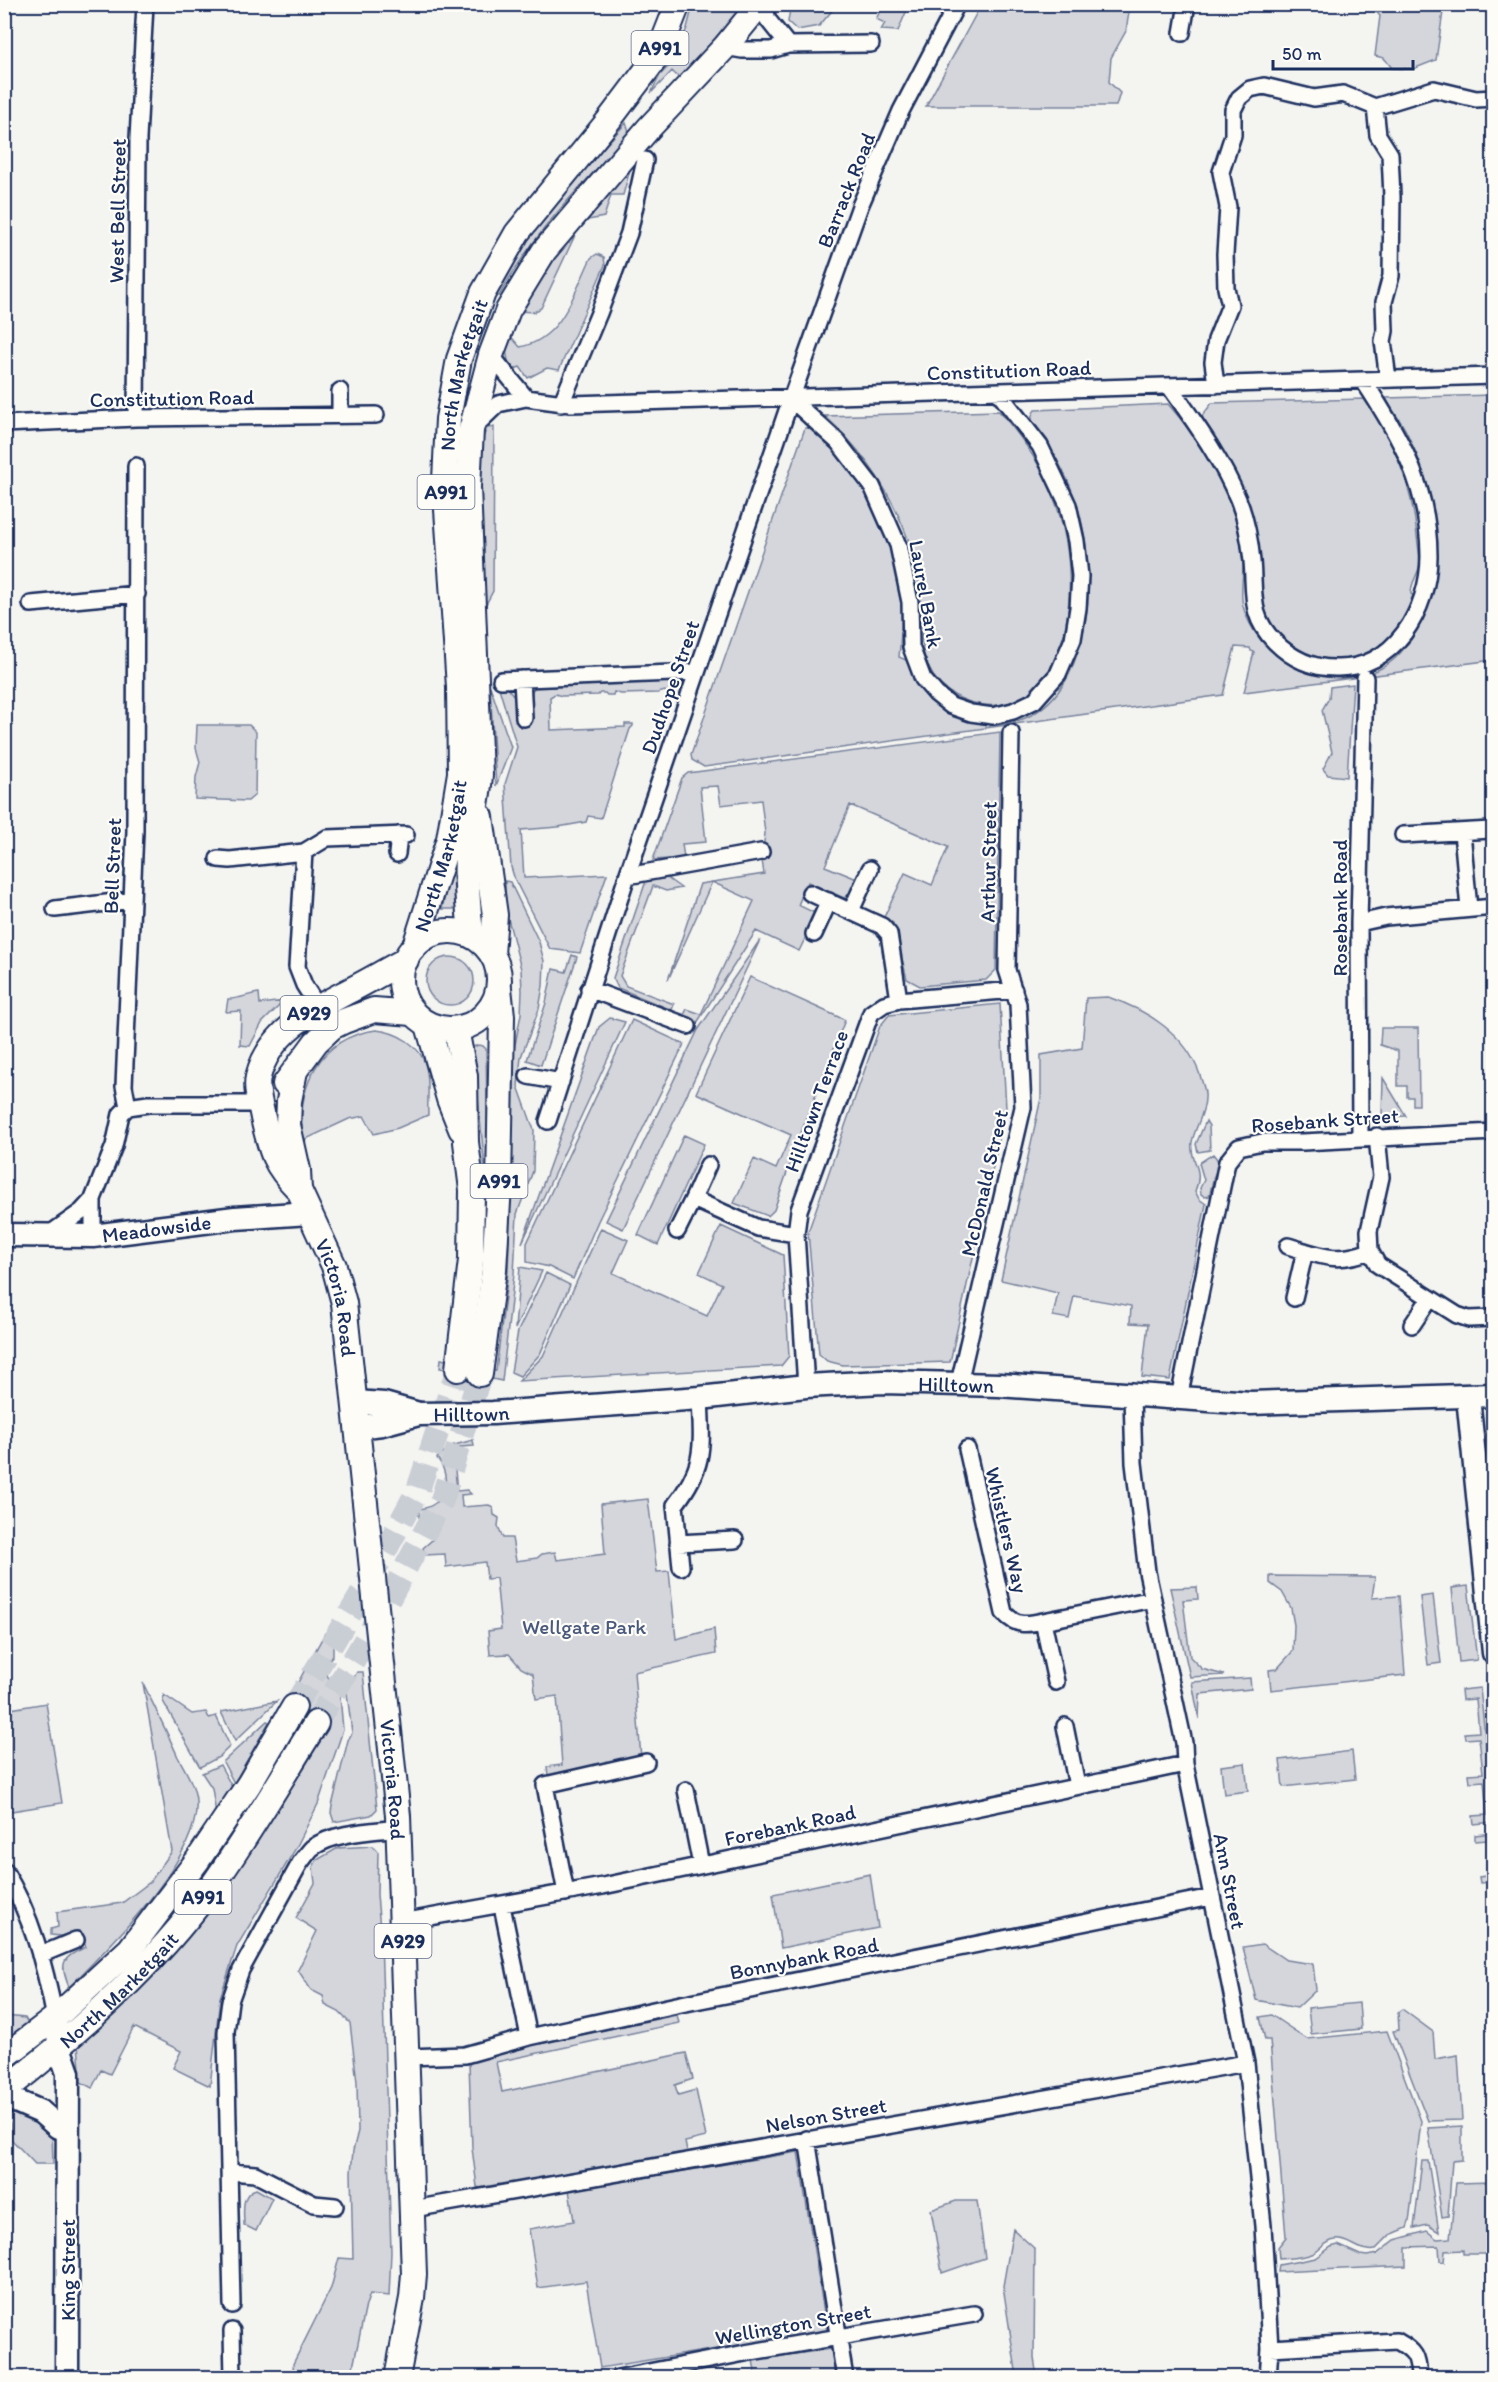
<svg xmlns="http://www.w3.org/2000/svg" width="1498" height="2382" font-family="Itim,sans-serif">
  <style>
    .green { fill: #d4d6db; stroke: #78829c; stroke-width: 1.5 }
    .lines { fill: none; stroke-linecap: round; stroke-linejoin: round }
    .primary-tunnel { stroke: #c9cdd4; stroke-width: 24; stroke-dasharray: 24 12; stroke-linecap: butt }
    .street-casing { stroke: #1b2f5e; stroke-width: 20 }
    .secondary-casing { stroke: #1b2f5e; stroke-width: 27 }
    .primary-casing { stroke: #1b2f5e; stroke-width: 28 }
    .street { stroke: #fdfcf7; stroke-width: 15 }
    .secondary { stroke: #fdfcf7; stroke-width: 22 }
    .primary { stroke: #fdfcf7; stroke-width: 24 }
    .labels { text-anchor: middle; dominant-baseline: central; stroke-width: 4.5; stroke-linejoin: round; paint-order: stroke }
    .shield { fill: #fdfcf7; stroke: #5f6c8c; stroke-width: 1.5 }
    .shield-label { font-size: 20px; font-weight: bold; fill: #1b2f5e }
    .street-label { font-size: 21px; fill: #1b2f5e; stroke: #fdfcf7 }
    .park-label { font-size: 21px; fill: #49597d; stroke: #fdfcf7 }
  </style>
  <rect width="100%" height="100%" fill="#f4f4f1"/>
  <filter id="ink" filterUnits="userSpaceOnUse"><feTurbulence type="fractalNoise" baseFrequency=".0167" numOctaves="2"/><feDisplacementMap in="SourceGraphic" scale="12" xChannelSelector="R" yChannelSelector="G"/><feConvolveMatrix kernelMatrix="1 2 1 2 8 2 1 2 1" color-interpolation-filters="sRGB"/></filter>
  <g filter="url(#ink)">
    <path class="green" d="M834,4L836,6L819,26L797,30L788,22L790,9L793,5Z
      M884,4L909,5L898,31L881,30L885,23L876,19Z
      M693,5H744L680,79L672,71L651,93L660,75L671,64L687,28Z
      M981,5H1130L1126,31L1111,58L1109,82L1120,93L1116,106H926Z
      M1358,5H1444L1436,60L1413,69L1392,68L1384,58L1375,56L1380,16L1372,7Z
      M626,123L630,134C580,186 534,232 499,296L494,294L527,239L585,168Z
      M631,166L623,195H611L604,217L588,220L577,231L541,308L534,312L518,311L534,277Z
      M597,254L604,257L605,265L559,370L547,368L528,378L520,367L510,371L505,345L507,332L520,347C562,339 574,293 591,258Z
      M1493,395V660L1244,692L1254,652L1251,651L1250,648L1235,647L1223,695L704,767L692,760L691,755L805,428C816,427 827,442 834,449C871,486 897,541 901,593C903,615 901,636 899,657L906,660C935,732 1024,751 1066,680C1076,663 1081,642 1085,624C1093,577 1087,520 1066,477C1058,460 1049,445 1038,430C1036,427 1032,422 1032,418C1031,415 1033,413 1035,410L1168,404C1195,435 1219,468 1232,507C1238,526 1242,546 1243,565C1243,578 1240,593 1243,606C1252,639 1283,667 1315,675C1347,683 1381,676 1402,651C1455,591 1440,499 1407,433C1401,421 1392,410 1386,398Z
      M1364,399C1394,440 1412,485 1417,536C1418,546 1421,558 1419,568C1416,579 1411,582 1411,594L1413,595C1404,623 1384,654 1353,659C1313,665 1271,641 1262,600C1260,590 1261,579 1260,568C1259,544 1255,519 1246,496C1238,478 1229,461 1219,443C1214,435 1204,426 1202,416L1212,403Z
      M999,411C1034,451 1056,488 1066,542C1075,594 1070,685 1008,703C988,709 965,703 948,691C917,668 922,634 920,600C919,584 917,566 912,551C895,497 867,454 825,416Z
      M494,427L493,591L485,606L479,561L480,445L487,428Z
      M538,682H677L673,693H667L665,691L658,693L621,694L614,692L613,695H607L605,693H600L598,695L562,696L555,694L550,697L551,730L625,727V724H633V726L630,729L601,818L588,816L586,822L558,827L521,830L524,878L607,874L580,953L550,949L515,880L511,867L505,784L517,747L499,688L508,689L516,698L517,720H530L532,691Z
      M1353,684L1347,777L1328,775L1323,769L1332,752L1322,710L1329,698L1330,687Z
      M490,686L511,747L496,786Z
      M197,725H249L256,732L255,795L248,801L195,799L196,777L200,762L196,748Z
      M1000,732L996,970L986,980L920,986L907,979L893,923L884,917L905,873L932,885L948,847L850,805L825,866L857,879L851,892L844,898L808,882L798,905L817,914L799,951L756,931L695,1026L681,1021L687,1009L701,1014L754,901L712,882L668,980L700,884L764,874L762,860L765,833L761,800L721,805L718,786L700,787L706,842L682,844L684,858L653,860L682,778L688,773Z
      M452,873L455,875L457,909H442L450,874Z
      M667,878L681,888L666,891L653,886L620,976L626,986L674,1004L672,1010L618,988L613,978L646,881Z
      M505,881L510,882L539,942L544,961L543,986L539,1009L521,1057L518,1086L534,1130L533,1171L517,1214L514,1274L502,1381L440,1368L441,1359L496,1371L508,1272L510,1214V1102L513,1055L521,1014L522,991L521,969L506,911Z
      M760,940L623,1229L606,1221L698,1030Z
      M572,955L577,957L541,1065L527,1060L546,1003L553,969L566,972Z
      M426 981a24 24 0 1 1 48 0a24 24 0 1 1-48 0Z
      M750,977L845,1020L799,1138L774,1210L768,1216L734,1203L754,1159L776,1169L791,1135L696,1093Z
      M259,993L260,1004L284,1001L262,1023L250,1046L240,1045L241,1011L226,1012L228,999C242,999 247,994 259,993Z
      M1108,997C1147,1010 1186,1034 1200,1075C1202,1083 1206,1090 1205,1098C1205,1113 1195,1127 1192,1142C1189,1161 1205,1168 1195,1191L1199,1199L1206,1204L1170,1380L1142,1377L1148,1324L1130,1323L1131,1306L1074,1296L1069,1319L1053,1316L1058,1293L1001,1280L1041,1098V1055L1082,1048L1086,998Z
      M1000,1004L1006,1108L950,1362L843,1365L827,1361L819,1354L808,1232L880,1026L889,1015Z
      M610,1018L625,1022L522,1243L599,1027Z
      M632,1020L684,1044L598,1221L573,1279L549,1267L527,1262V1243Z
      M1381,1028H1418L1419,1105H1413V1097H1407V1086H1398V1051L1380,1045Z
      M376,1030C397,1032 421,1045 426,1067C430,1082 427,1100 428,1115L398,1128L374,1134L364,1116L349,1119L308,1138L303,1143C296,1088 317,1038 376,1030Z
      M479,1045L483,1046L486,1049L488,1170H485L476,1077L471,1050L472,1047Z
      M1383,1078L1406,1116L1382,1117Z
      M1206,1121L1209,1126L1210,1150L1198,1152L1196,1144Z
      M684,1135L704,1144L658,1245L638,1235Z
      M1213,1154C1222,1164 1218,1166 1214,1176C1212,1183 1211,1190 1209,1196L1205,1197L1201,1194L1200,1188L1204,1180L1199,1163Z
      M721,1226L783,1255L789,1356L781,1366L519,1381L543,1356L601,1228L628,1240L613,1273L707,1316L722,1284L699,1273Z
      M520,1267L542,1271L515,1329Z
      M546,1273L570,1285L540,1354L520,1376L511,1372L518,1331Z
      M473,1440L474,1446L460,1447L461,1469L455,1470L457,1491L467,1490L471,1494L461,1495L462,1507L489,1505L493,1507L494,1515L499,1518L498,1526L503,1538H512L516,1561L537,1558L542,1554L555,1552L557,1560L605,1554L601,1504L648,1499L657,1572L669,1571L676,1639L714,1629L716,1654L634,1672L641,1758L569,1774L548,1776L547,1767L562,1765L557,1696L536,1699L533,1674L521,1668L509,1654L490,1655L488,1631L501,1629L496,1578L487,1579L485,1562L446,1567L445,1554L425,1555L423,1548L432,1540L433,1533L428,1522L419,1517V1509C446,1506 453,1478 437,1458L451,1446Z
      M1270,1576L1375,1577L1372,1598L1399,1596L1405,1675L1271,1690L1269,1670L1277,1669L1293,1651L1294,1625L1291,1608L1282,1592L1270,1583Z
      M1468,1586L1477,1660L1459,1662L1452,1588Z
      M1197,1587L1198,1599L1183,1600L1190,1657L1202,1669L1224,1675L1190,1677L1170,1588Z
      M1433,1595L1441,1663L1428,1665L1420,1597Z
      M325,1633H333V1655L327,1662C325,1674 327,1681 339,1685L343,1729L341,1736L318,1804L296,1848L237,1946L220,1998L210,2086L173,2068L181,2051L134,2027L110,2074L101,2070L92,2088L81,2082L78,2044L158,1972L213,1907L325,1725L289,1699Z
      M357,1672H363L377,1809L371,1815L334,1822L331,1813L332,1806L348,1740L352,1733L346,1685L351,1683Z
      M1250,1678L1251,1689L1200,1694L1199,1719L1192,1682Z
      M143,1683C155,1708 167,1732 178,1757C184,1768 191,1779 194,1790C213,1848 107,1949 69,1987C59,1962 62,1958 86,1947L78,1931L61,1936L51,1935V1929L58,1927L57,1912L122,1903L150,1882L172,1851Z
      M1480,1688L1494,1822L1474,1824L1473,1816L1487,1815L1484,1781L1470,1782L1469,1774L1483,1773L1479,1738L1466,1739L1465,1733L1479,1732L1476,1699L1462,1700L1461,1690Z
      M164,1695L192,1714L206,1712L209,1718L216,1716L230,1746L219,1757L200,1767L163,1701Z
      M277,1701L235,1741L221,1712Z
      M46,1703L62,1803L5,1812V1710Z
      M267,1721L269,1722L234,1783L223,1762Z
      M1352,1751L1355,1779L1283,1787L1280,1760Z
      M1245,1763L1248,1791L1224,1794L1221,1766Z
      M220,1765L232,1787L216,1814L212,1788L202,1773Z
      M1493,1833H1494L1493,1888V1882L1480,1883L1479,1877L1492,1875L1488,1840L1475,1841V1835Z
      M373,1846L378,1852L377,1895L381,1940L389,2182L391,2252L389,2296L370,2294L366,2305L351,2377H294L293,2364L331,2288L339,2258L353,2259L351,2172L353,2151L358,2131L357,2082L350,2023L339,2012L325,2005L323,1996L311,1990L298,1970L317,1931L296,1918L315,1883L313,1867L317,1860L338,1848Z
      M870,1874L878,1928L781,1948L773,1894Z
      M1262,1944L1286,1960L1313,1964L1316,1990L1297,2008L1256,2000L1243,1947Z
      M1359,2003L1361,2029L1311,2034L1308,2008Z
      M1402,2009L1433,2032L1435,2059L1458,2055L1462,2120L1428,2121L1393,2031L1399,2030L1398,2012Z
      M677,2015L679,2023L496,2062L502,2092L686,2053L693,2079L675,2085L678,2095L696,2090L706,2137L685,2142L687,2152L485,2189L477,2187L472,2148L469,2063L481,2055Z
      M1271,2015L1307,2039L1387,2031L1421,2121L1409,2222L1407,2228L1390,2235L1375,2250C1359,2253 1350,2238 1335,2240C1325,2241 1320,2251 1312,2254C1301,2258 1290,2258 1279,2259L1278,2247L1286,2237L1270,2040H1265L1260,2017Z
      M5,2016L25,2018L29,2025L5,2045Z
      M10,2112L26,2115L52,2130L53,2164H35L11,2139L10,2124L5,2120V2114Z
      M1462,2126V2160L1452,2161L1448,2216L1442,2217L1428,2128Z
      M798,2152L827,2331L600,2368L586,2281L538,2288L529,2229L574,2221L569,2190Z
      M1422,2161H1428L1439,2232L1428,2225L1414,2228Z
      M1493,2182V2254H1463V2250L1445,2251L1444,2262L1440,2261L1439,2246L1406,2247V2266L1278,2272L1279,2265L1316,2258L1331,2247L1338,2245L1360,2255L1367,2256L1377,2254L1395,2240L1427,2231L1437,2239L1450,2238L1456,2183Z
      M256,2189L272,2198L256,2231L244,2225C244,2212 240,2194 256,2189Z
      M956,2201H977L985,2258L942,2273L931,2210Z
      M1013,2229L1035,2249L1034,2358L1037,2377H1017L1003,2286Z
      M831,2349L835,2377H756L753,2360Z"/>
    <g class="lines">
      <path class="primary-tunnel" d="M294,1707L360,1597L418,1490L458,1369
        M316,1723L383,1610L442,1500L480,1374"/>
      <g class="street-casing">
        <path id="street" d="M764,4L768,20L788,45
          M1182,33L1187,4
          M725,47L742,50H771L788,45L871,44
          M1375,107L1378,135L1390,154L1392,197L1391,276L1384,302L1385,331L1383,341L1388,379
          M1375,107L1434,89L1476,99L1494,98
          M491,355L526,398
          M1216,385L1213,362L1216,340L1230,305L1226,288L1225,254L1228,207L1221,172L1233,135V110L1239,98L1250,89L1264,86L1314,98L1343,94L1375,107
          M1170,387C1195,423 1221,458 1238,499C1246,519 1250,541 1252,561C1255,594 1249,616 1275,642C1292,659 1311,668 1335,668C1394,670 1429,610 1429,556C1429,487 1400,436 1363,380
          M340,391V415
          M791,399L838,442L872,486L898,545L910,602L911,647L923,679L936,694L951,706L971,713L993,716L1013,711L1034,701L1058,674L1073,639L1078,608L1080,576L1076,541L1068,505L1040,446L998,392
          M561,404L599,313L629,233L645,160
          M136,418L138,139L145,4
          M4,424L136,418L376,415
          M473,428L498,404L526,398L571,404L1494,376
          M31,604L137,594
          M522,679L524,718
          M501,680L697,672
          M1462,832L1469,909
          M1403,835L1491,830
          M304,852L297,967L304,985L318,1007
          M397,854L399,835
          M218,859L230,860L304,852L327,838L406,835
          M627,876L761,852
          M810,893L882,926L889,934L899,1000
          M55,909L132,900
          M851,911L870,869
          M1359,923L1386,917L1494,907
          M814,934L829,901
          M589,989L688,1026
          M528,1076L561,1082
          M128,1107L124,1086L135,831L136,466
          M128,1107L148,1104H260
          M548,1121L627,876L791,399L860,206L901,111L957,4
          M1377,1136L1381,1177L1369,1231L1370,1251L1378,1265L1457,1315L1469,1319L1494,1318
          M1360,1138L1359,923L1365,678
          M93,1199V1236
          M693,1199L708,1165
          M677,1231L693,1199L758,1228L796,1234
          M47,1236L81,1212L93,1199L114,1146L121,1114L128,1107
          M1288,1246C1322,1256 1335,1264 1370,1251
          M1294,1298L1305,1251
          M1412,1325L1430,1298
          M959,1383L1023,1107L1018,1004L1007,970L1011,733
          M806,1386L796,1234L799,1210L871,1013L884,1004L899,1000L1014,990
          M1132,1396L1134,1463L1147,1572L1184,1743L1185,1764L1246,2063L1263,2226L1270,2348L1268,2378
          M1179,1398L1227,1162L1239,1147L1262,1142H1303L1494,1132
          M967,1449L1004,1613C1016,1626 1026,1625 1043,1621
          M678,1543L735,1540
          M681,1567L675,1505C706,1465 702,1446 700,1398
          M1056,1682L1043,1621L1153,1599
          M1065,1726L1077,1786
          M686,1790L701,1865
          M4,1870C32,1915 45,1967 55,2018
          M566,1893L545,1785L646,1762
          M502,1906L529,2037
          M402,1922L603,1886L1185,1764
          M40,1955L76,1940
          M407,2057L465,2055L529,2037L681,2004L1211,1897
          M807,2139L845,2378
          M230,2172L255,2174L314,2204L335,2206
          M413,2209L1246,2063
          M232,2305L226,2032L230,2001L241,1970L300,1863C304,1858 308,1852 312,1848C333,1832 374,1831 399,1828
          M232,2331L233,2378
          M1270,2348L1397,2341C1415,2351 1418,2356 1419,2378
          M618,2378L745,2353L974,2314"/>
      </g>
      <g class="secondary-casing">
        <g id="secondary">
          <path id="s1" d="M4,1235L93,1236L235,1218L309,1213"/>
          <path d="M1468,1397L1494,1653"/>
          <path d="M355,1402L384,1404L419,1414"/>
          <path id="s2" d="M357,1427L382,1424L419,1414L493,1413L700,1398L806,1386L883,1382L999,1385L1251,1403L1494,1395"/>
          <path d="M57,2030L61,2053L68,2073L67,2378"/>
          <path d="M4,2096L41,2112L58,2127"/>
        </g>
      </g>
      <g class="primary-casing">
        <g id="primary">
          <path d="M481,817L495,915L492,954"/>
          <circle cx="450" cy="980" r="49"/>
          <path d="M471,935C469,910 465,884 467,859C470,831 478,803 480,775L468,487L471,430L491,355L508,310L544,251L648,129L725,47L760,4"/>
          <path id="s3" d="M415,946L449,839L460,773L459,687L445,480L448,419L459,359L483,293L517,233L609,120L658,55L678,4"/>
          <path d="M428,1025L449,1099L461,1129"/>
          <path d="M456,1029L465,1076L466,1142L472,1190L471,1260L458,1369"/>
          <path id="s4" d="M295,1071L289,1101L288,1125L298,1170L299,1190L334,1266L344,1303L398,1816L414,2274L412,2298L397,2378"/>
          <path d="M285,1084L316,1042L332,1027L344,1021L374,1010L413,1013"/>
          <path d="M299,1190C274,1165 271,1152 263,1118C261,1106 255,1089 258,1077C269,1033 309,1012 345,993C365,983 385,971 406,960"/>
          <path d="M480,1374L494,1270L499,1185L502,1016L499,988"/>
          <path d="M4,2057L55,2018L130,1949L197,1861L249,1784L294,1707"/>
          <path id="s5" d="M4,2091C79,2032 154,1966 210,1889C248,1836 281,1779 316,1723"/>
        </g>
      </g>
      <use href="#street" class="street"/>
      <use href="#secondary" class="secondary"/>
      <use href="#primary" class="primary"/>
    </g>
  </g>
  <g class="labels">
    <g class="shield">
      <rect x="631.5" y="31" width="57" height="34" rx="4.5"/>
      <rect x="417.5" y="475" width="57" height="34" rx="4.5"/>
      <rect x="280.5" y="996" width="57" height="34" rx="4.5"/>
      <rect x="470.5" y="1164" width="57" height="34" rx="4.5"/>
      <rect x="174.5" y="1880" width="57" height="34" rx="4.5"/>
      <rect x="374.5" y="1924" width="57" height="34" rx="4.5"/>
    </g>
    <g class="shield-label">
      <text x="660" y="48">A991</text>
      <text x="446" y="492">A991</text>
      <text x="309" y="1013">A929</text>
      <text x="499" y="1181">A991</text>
      <text x="203" y="1897">A991</text>
      <text x="403" y="1941">A929</text>
    </g>
    <g class="street-label">
      <text transform="translate(846 190) rotate(-68)">Barrack Road</text>
      <text transform="translate(117 211) rotate(-89)">West Bell Street</text>
      <text transform="translate(1009 370) rotate(-2)">Constitution Road</text>
      <text stroke="none"><textPath href="#s3" startOffset="580">North Marketgait</textPath></text>
      <text transform="translate(172 398) rotate(-1)">Constitution Road</text>
      <text transform="translate(926 594) rotate(80)">Laurel Bank</text>
      <text transform="translate(670 687) rotate(-71)">Dudhope Street</text>
      <text stroke="none"><textPath href="#s3" startOffset="94">North Marketgait</textPath></text>
      <text transform="translate(988 862) rotate(-89)">Arthur Street</text>
      <text transform="translate(112 866) rotate(-88)">Bell Street</text>
      <text transform="translate(1339 908) rotate(-90)">Rosebank Road</text>
      <text transform="translate(816 1101) rotate(-70)">Hilltown Terrace</text>
      <text transform="translate(1325 1120) rotate(-4)">Rosebank Street</text>
      <text transform="translate(984 1183) rotate(-77)">McDonald Street</text>
      <text stroke="none"><textPath href="#s1" startOffset="153">Meadowside</textPath></text>
      <text stroke="none"><textPath href="#s4" startOffset="236">Victoria Road</textPath></text>
      <text stroke="none"><textPath href="#s2" startOffset="602">Hilltown</textPath></text>
      <text stroke="none"><textPath href="#s2" startOffset="116">Hilltown</textPath></text>
      <text transform="translate(1007 1530) rotate(77)">Whistlers Way</text>
      <text stroke="none"><textPath href="#s4" startOffset="722">Victoria Road</textPath></text>
      <text transform="translate(790 1825) rotate(-12)">Forebank Road</text>
      <text transform="translate(1230 1881) rotate(79)">Ann Street</text>
      <text transform="translate(804 1958) rotate(-11)">Bonnybank Road</text>
      <text stroke="none"><textPath href="#s5" startOffset="153">North Marketgait</textPath></text>
      <text transform="translate(826 2115) rotate(-10)">Nelson Street</text>
      <text transform="translate(67 2270) rotate(-90)">King Street</text>
      <text transform="translate(793 2324) rotate(-10)">Wellington Street</text>
    </g>
    <g class="park-label">
      <text x="584" y="1626">Wellgate Park</text>
    </g>
  </g>
  <rect width="1498" height="2382" fill="none" stroke="#fdfcf7" stroke-width="24"/>
  <rect x="12" y="12" width="1474" height="2358" fill="none" stroke="#1b2f5e" stroke-width="2" filter="url(#ink)"/>
  <path d="M1273 60v9h140v-9" fill="none" stroke="#1b2f5e" stroke-width="3"/>
  <text x="1282" y="60" font-size="18" fill="#1b2f5e" stroke="#fdfcf7" stroke-width="4.5" paint-order="stroke">50 m</text>
</svg>
